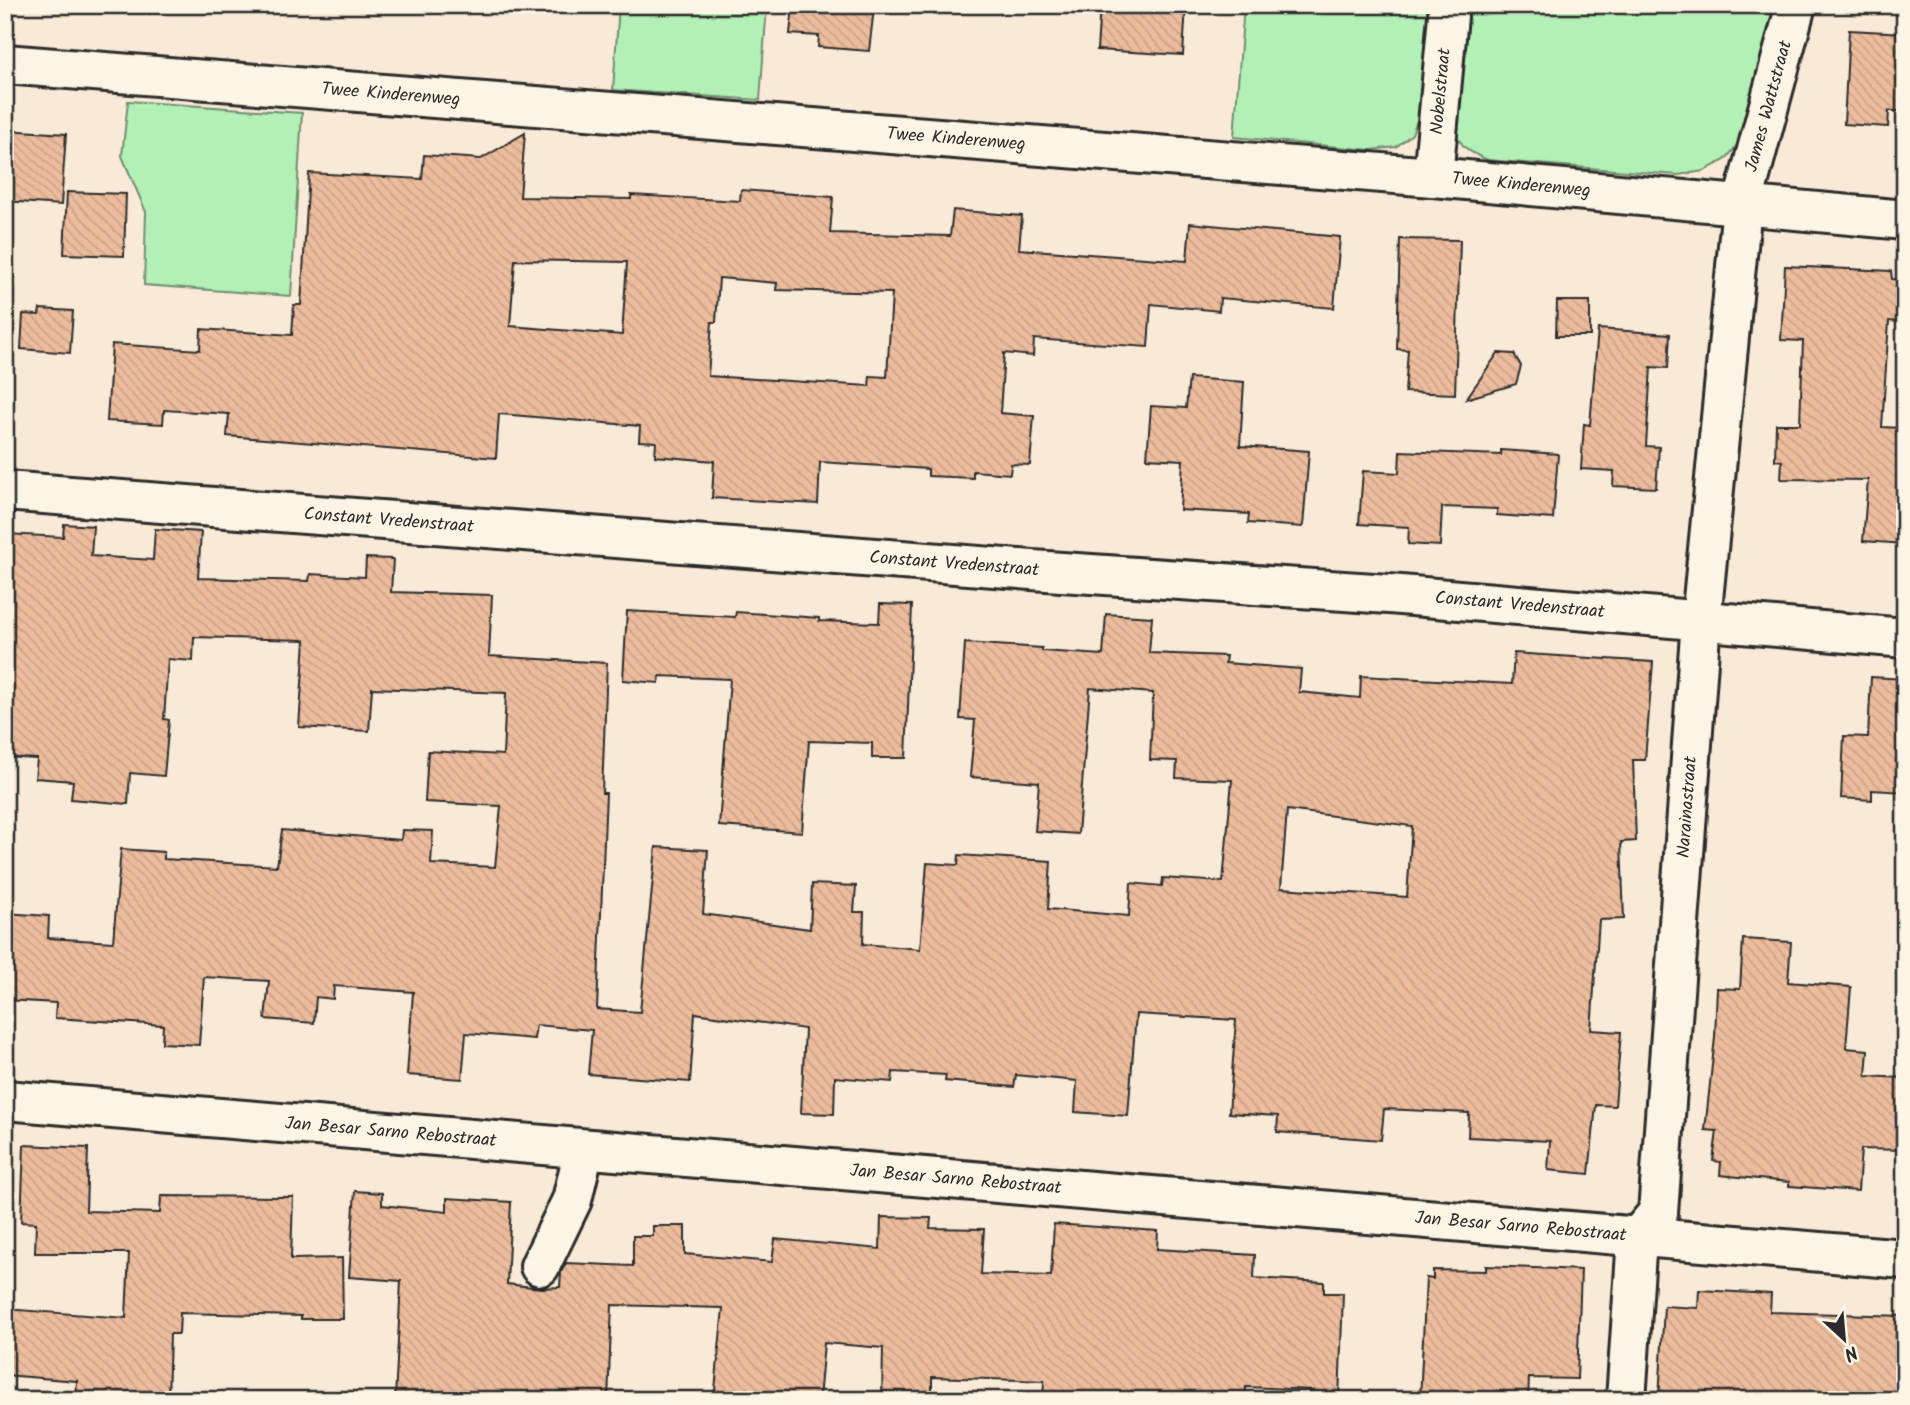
<svg xmlns="http://www.w3.org/2000/svg" width="1910" height="1405" font-family="Kalam,sans-serif">
  <style>
    .grass { fill: #b3f0b6; stroke: #6f8e70; stroke-width: 2 }
    .building { fill: url(#building-back-hatch); stroke: #2b2b2b; stroke-width: 2; fill-rule: evenodd }
    .lines { fill: none; stroke-linecap: round; stroke-linejoin: round }
    .minor-casing { stroke: #2b2b2b; stroke-width: 44 }
    .minor { stroke: #fcf5e5; stroke-width: 38 }
    .labels { text-anchor: middle; dominant-baseline: central; stroke-width: 5; stroke-linejoin: round; paint-order: stroke }
    .street-label { font-size: 18px; fill: #2b2b2b; stroke: #fcf5e5 }
  </style>
  <defs>
    <pattern id="building-back-hatch" width="6" height="6" patternUnits="userSpaceOnUse" patternTransform="scale(1.75)"><rect width="6" height="6" fill="#ecbc9d"/><path d="M-1 5l2 2M0 0l6 6M5-1l2 2" fill="none" stroke="#cba287"/></pattern>
  </defs>
  <rect width="100%" height="100%" fill="#f9ead7"/>
  <filter id="ink" filterUnits="userSpaceOnUse"><feTurbulence type="fractalNoise" baseFrequency=".0143" numOctaves="2"/><feDisplacementMap in="SourceGraphic" scale="14" xChannelSelector="R" yChannelSelector="G"/><feConvolveMatrix kernelMatrix="1 2 1 2 8 2 1 2 1" color-interpolation-filters="sRGB"/></filter>
  <g filter="url(#ink)">
    <path class="grass" d="M619,5H767L760,100L613,90Z
      M1244,5H1429L1422,106L1412,134L1396,147L1371,150L1234,137Z
      M1463,5H1665L1773,14L1740,142L1725,160L1704,171L1678,175L1488,160C1476,155 1464,150 1458,138C1446,112 1460,35 1463,5Z
      M128,101L302,113L291,296L144,285L146,212L122,156Z"/>
    <path class="building" d="M793,5H866L874,8L869,51L818,47L819,36L790,34Z
      M1100,5H1186L1183,55L1097,50Z
      M1849,30L1905,33V111H1889L1888,127L1844,124Z
      M5,130L66,134L61,205L5,201Z
      M525,133L520,197L631,199V195L740,201L741,190L833,197L830,233L950,236L953,210L1022,216L1019,249L1187,261L1190,223L1340,237L1334,308L1220,298L1219,311L1151,304L1148,347L1034,339L1033,356L1004,353L1000,413L1034,416L1030,465L1011,464L1010,474L973,471V478L928,476V469L820,462L818,504L712,498L714,461L655,456L656,442L639,441L640,426L499,414L496,458L227,436L229,414L164,410L163,424L107,421L112,344L200,350L201,329L292,335L294,305H301L309,173L422,179L424,155L481,159ZM515,260L627,262L622,335L510,326ZM719,278L777,283L776,290L892,293L887,377L870,376L869,386L708,376L712,322H716Z
      M67,192L126,194L124,256L64,254Z
      M1400,239L1460,240L1455,394L1405,392L1408,350L1397,349Z
      M1785,266L1891,271L1892,279L1900,280L1898,322L1889,321L1882,427L1900,428L1899,444L1905,445V544L1863,541L1868,480L1781,479L1782,461L1775,460L1776,424H1800L1803,341L1781,340Z
      M1557,301H1590V336H1556Z
      M40,309L73,311L70,353L21,349L23,314L39,315Z
      M1598,329L1670,334L1668,368L1651,367L1646,446L1659,447L1656,488L1613,486L1614,471L1581,469L1584,424L1590,425Z
      M1498,353L1514,354L1521,366L1516,384L1466,399Z
      M1189,378L1244,382L1240,446L1309,451L1303,527L1248,523L1249,514L1180,510L1183,460L1147,458L1151,406L1186,408Z
      M1501,450L1558,454L1553,519L1497,515V509L1442,507L1440,546L1408,544L1409,527L1359,524L1363,471L1399,473L1400,451L1501,455Z
      M64,524L93,526L91,556L153,560L155,529L201,532L198,578L309,581L310,574L365,577L366,558L393,559L391,592L492,595L489,656L607,663L602,793H606L597,1009L640,1012L656,847L708,850L703,914L810,929L812,884L856,886L854,912H864L863,944L920,949L927,863L958,865L959,855L1051,861L1048,909L1129,916L1131,883L1162,886L1163,878L1223,882L1232,780L1176,778L1177,761L1150,760L1153,693L1090,688L1078,834L1035,831L1039,782L970,777L975,720L960,719L965,643L1042,648V651L1103,655L1106,614L1152,617L1149,653L1226,656L1225,663L1301,669L1299,692L1360,698L1361,676L1512,684L1514,653L1653,662L1645,760H1633L1636,841L1621,842L1624,919L1599,920L1591,1030L1621,1032L1615,1106L1596,1105L1589,1174L1548,1170L1550,1141L1468,1137L1469,1113L1384,1109L1381,1140L1277,1132L1278,1116L1229,1113L1236,1020L1136,1014L1128,1116L1075,1112L1077,1081L1016,1075L1014,1087L945,1081L946,1075L893,1072L892,1082L835,1077L834,1114L801,1113L805,1029L695,1013L690,1082L588,1074L592,1030L536,1025L534,1039L466,1033L462,1079L407,1075L413,992L334,986L333,999L316,997L314,1023L265,1019L269,981L204,977L199,1045L162,1043L163,1025L55,1018L56,1003L5,1000V913L49,916L48,938L113,942L121,849L164,852V859L277,866L282,830L401,840L402,830L433,831L431,864L495,867L501,806L425,802L428,751L503,755L506,693L372,688L369,731L299,727L305,640L194,637L193,661L168,659L164,719L169,720L164,776L130,773L128,804L71,799L73,781L35,778L37,759L5,757V534L63,537ZM1287,810L1412,826L1407,897L1281,888Z
      M880,604L912,605L906,758H872V743L809,741L802,832L719,826L730,679L660,676L659,683L623,680L627,611L735,617L736,612L819,618V621L879,623Z
      M1871,677L1905,679V792L1872,790V800L1841,798L1844,736L1868,737Z
      M1743,939L1791,942L1788,982L1851,987L1846,1048L1868,1050L1866,1076L1905,1078V1150L1861,1149L1858,1191L1789,1186V1182L1720,1175L1721,1162L1713,1161L1717,1131L1705,1130L1715,1037L1717,988L1740,989Z
      M24,1145L88,1148L86,1211L160,1213L161,1196L293,1197L291,1259L342,1258L343,1319H301V1316L180,1313L179,1334H170L168,1400L76,1399L77,1381L5,1375V1309L126,1318L129,1253H35L36,1223L21,1222Z
      M355,1191L382,1193V1205L447,1212V1198L511,1202L507,1284L541,1288L560,1287L561,1272L566,1263L633,1266V1236H653V1226H685V1254L772,1262L775,1239L880,1249L881,1217L931,1218L930,1228L984,1229L981,1274L1051,1276L1054,1224L1158,1231L1157,1249L1255,1255L1254,1278L1324,1282V1293H1343L1339,1400H1310V1390L1246,1387L1245,1400H1043L1044,1381L932,1377V1400H882L883,1348L824,1343L819,1400H714L723,1308L612,1305L608,1400H395L401,1281L349,1277Z
      M1486,1266L1581,1270L1577,1379L1529,1378L1528,1400H1420L1426,1278L1433,1279V1270L1486,1271Z
      M1699,1290L1771,1294L1770,1312L1905,1316V1400H1659L1664,1306L1698,1308Z"/>
    <g class="lines">
      <g class="minor-casing">
        <g id="minor">
          <path id="s1" d="M5,64L1433,177L1905,220"/>
          <path id="s2" d="M1433,177L1449,5"/>
          <path id="s3" d="M5,491L1032,570L1389,594L1905,638"/>
          <path id="s4" d="M5,1100L1905,1259"/>
          <path d="M540,1266L572,1200L584,1149"/>
          <path id="s5" d="M1626,1400L1637,1238L1658,1213L1701,620L1742,206L1796,5"/>
        </g>
      </g>
      <use href="#minor" class="minor"/>
    </g>
  </g>
  <g class="labels">
    <g class="street-label">
      <text stroke="none"><textPath href="#s2" startOffset="86">Nobelstraat</textPath></text>
      <text stroke="none"><textPath href="#s1" startOffset="387">Twee Kinderenweg</textPath></text>
      <text stroke="none"><textPath href="#s5" startOffset="1309">James Wattstraat</textPath></text>
      <text stroke="none"><textPath href="#s1" startOffset="954">Twee Kinderenweg</textPath></text>
      <text stroke="none"><textPath href="#s1" startOffset="1521">Twee Kinderenweg</textPath></text>
      <text stroke="none"><textPath href="#s3" startOffset="385">Constant Vredenstraat</textPath></text>
      <text stroke="none"><textPath href="#s3" startOffset="952">Constant Vredenstraat</textPath></text>
      <text stroke="none"><textPath href="#s3" startOffset="1519">Constant Vredenstraat</textPath></text>
      <text stroke="none"><textPath href="#s5" startOffset="602">Narainastraat</textPath></text>
      <text stroke="none"><textPath href="#s4" startOffset="387">Jan Besar Sarno Rebostraat</textPath></text>
      <text stroke="none"><textPath href="#s4" startOffset="954">Jan Besar Sarno Rebostraat</textPath></text>
      <text stroke="none"><textPath href="#s4" startOffset="1521">Jan Besar Sarno Rebostraat</textPath></text>
    </g>
  </g>
  <rect width="1910" height="1405" fill="none" stroke="#fcf5e5" stroke-width="28"/>
  <rect x="14" y="14" width="1882" height="1377" fill="none" stroke="#2b2b2b" stroke-width="2.5" filter="url(#ink)"/>
  <g transform="translate(1844 1339) rotate(154)" stroke="#fcf5e5" stroke-width="5" paint-order="stroke">
  <path d="M0-5L12 26L0 18L-12 26Z" fill="#2b2b2b"/>
  <text y="-10" font-size="19" font-weight="bold" text-anchor="middle" fill="#2b2b2b">N</text>
  </g>
</svg>
